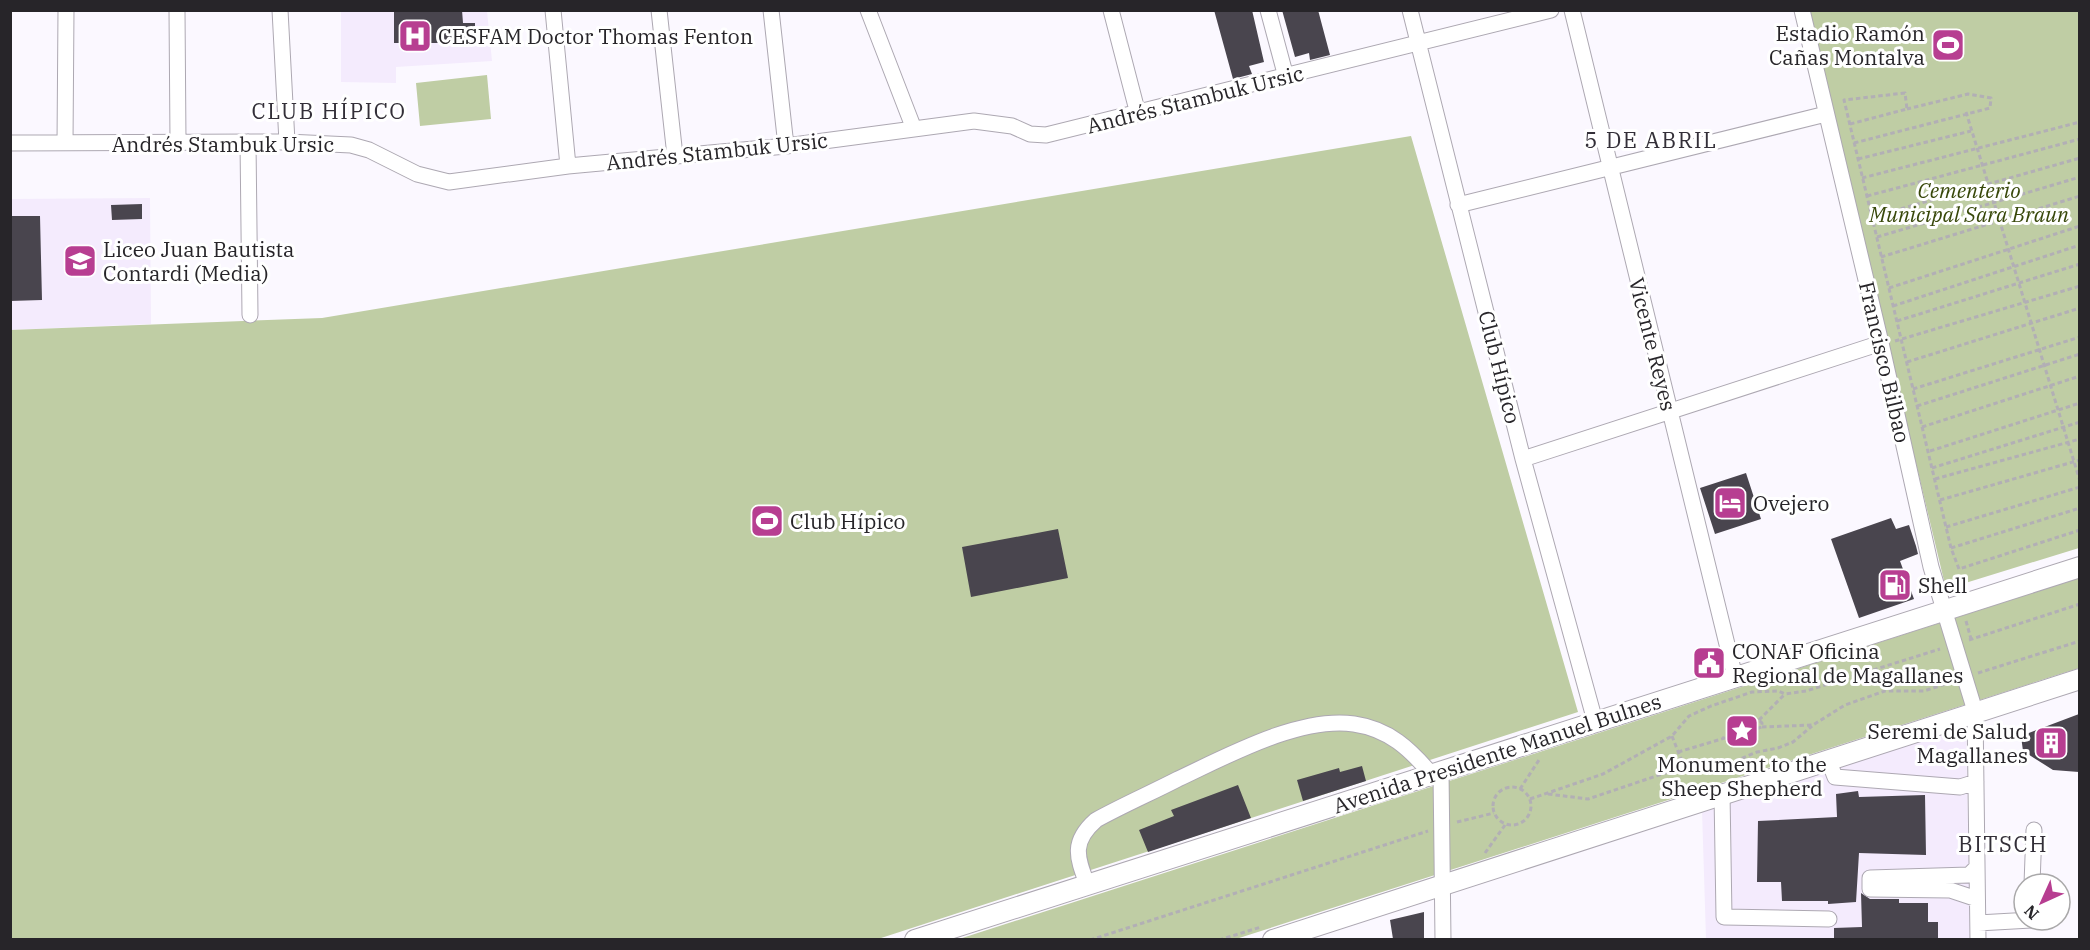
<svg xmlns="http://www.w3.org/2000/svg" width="2090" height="950" font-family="'IBM Plex Serif',serif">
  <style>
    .built { fill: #f4ebfd }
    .green { fill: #bfcda4 }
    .building { fill: #49454e }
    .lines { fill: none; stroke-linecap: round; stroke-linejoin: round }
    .minor-casing { stroke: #ada8b2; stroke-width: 17 }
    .major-casing { stroke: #ada8b2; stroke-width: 22 }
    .path { stroke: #b2afb5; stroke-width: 3; stroke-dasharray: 4.5 3; stroke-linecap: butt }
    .minor { stroke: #fff; stroke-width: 15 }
    .major { stroke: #fff; stroke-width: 20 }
    .labels { text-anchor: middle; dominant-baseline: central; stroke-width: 6; stroke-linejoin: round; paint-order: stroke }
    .poi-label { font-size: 21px; fill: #272529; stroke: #fff; text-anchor: start }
    .street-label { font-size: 21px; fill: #272529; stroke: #fff }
    .park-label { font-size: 21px; font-style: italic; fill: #38480a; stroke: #fff }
    .neighbourhood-label { font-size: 22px; letter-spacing: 1.5px; fill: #332f38; stroke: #fff }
  </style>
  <rect width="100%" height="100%" fill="#fbf8ff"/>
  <path class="built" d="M341,11H487L492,61L396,67V83L341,82Z
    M150,198L151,324L11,330L10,199Z
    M1966,725L1970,939H1706L1702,810Z"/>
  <path class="green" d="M1808,11H2079V548L1946,589Z
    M487,75L491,119L420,126L416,83Z
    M1411,136L1578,712L878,939H11L10,330L322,318Z
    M2079,578V668L1236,939L956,940Z"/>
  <path class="building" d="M394,10H462L463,23H475V43H394Z
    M1214,10H1252L1264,62L1249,66L1252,74L1233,79Z
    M1282,10H1318L1330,55L1310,60L1309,53L1295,57Z
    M142,204V219L112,220L111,205Z
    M10,216H40L42,300L10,301Z
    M1746,473L1761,519L1715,534L1700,488Z
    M1891,518L1896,529L1909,525L1916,546L1918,554L1900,561L1914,599L1859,618L1831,539Z
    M1058,529L1068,578L971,597L962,547Z
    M2079,714V772L2053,770L2023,751L2021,736Z
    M1362,766L1366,781L1303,801L1297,780L1339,768L1340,772Z
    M1238,785L1251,818L1148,852L1139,830L1174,816L1171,810Z
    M1858,791L1859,797L1925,795L1926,855L1859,853L1856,902L1828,904V901H1782L1781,882H1757L1758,821L1837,817L1836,794Z
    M1861,893L1870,899H1899V903H1928V922H1938V939H1834V928L1862,927Z
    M1424,912V939H1393L1390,920Z"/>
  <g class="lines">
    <g class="minor-casing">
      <path id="minor" d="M177,10L178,142
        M280,10L287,142
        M553,10L568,166
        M659,10L675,156
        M771,10L786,146
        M868,10L914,129
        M1111,10L1138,114
        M1268,10L1286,77
        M1410,10L1523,459L1595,721
        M1572,10L1735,677
        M1802,10L1881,343L1931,567L1975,711L1978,940
        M248,142L250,315
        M10,143L287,142L351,145L369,150L417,174L449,182L568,166L786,146L974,121L1012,126L1030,134L1046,135L1551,10
        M65,143L66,10
        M1458,205L1826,114
        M1523,459L1881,343
        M1828,759L1835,777L1960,787L1976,782
        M1441,771L1443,940
        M1722,793L1724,917L1829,919
        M1977,867L1969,875L1870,878V889L1950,890L1977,899
        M1087,884C1077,857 1071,842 1096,820C1123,805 1151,793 1178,779C1227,756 1300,716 1354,724C1389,729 1410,749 1432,775
        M2032,884L2034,830
        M1978,923L2031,920"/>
    </g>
    <g class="major-casing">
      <path id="major" d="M915,940L2080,567
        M1273,940L2080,679"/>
    </g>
    <path class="path" d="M1966,112L2080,481
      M1850,124L1907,109L1905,93L1844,100L1951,548L1959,569L2080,530
      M1854,143L1990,108L1991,98L1968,94L1907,109
      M1858,159L1971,131
      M1862,178L2080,122
      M1867,196L2080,139
      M1872,217L2080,158
      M1877,237L2080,177
      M1881,257L2080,196
      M1889,288L2080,226
      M1893,306L2080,245
      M1897,321L2080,264
      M1895,341L2080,286
      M1907,362L2080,308
      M1913,389L2080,337
      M1917,406L2080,354
      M1922,427L2080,376
      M1930,451L2080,403
      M1932,468L2080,422
      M1935,479L2080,439
      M1940,500L2080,460
      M1946,527L2080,487
      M1951,548L2080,508
      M1966,621L1971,639
      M1969,640L2080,604
      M1978,673L2080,641
      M1759,720L1785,694
      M1762,727L1813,725L1845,705L1885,691H1924L1952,682
      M1672,736L1683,764
      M1678,752L1762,727V723L1759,720L1736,729L1723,738
      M1493 806a19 19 0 1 1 38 0a19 19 0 1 1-38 0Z
      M1520,789L1539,760
      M1548,794L1588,799L1674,770L1683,764L1721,767L1757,752L1778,748L1793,742L1812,726
      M1530,799L1603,774L1672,736L1689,716L1711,706L1752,692L1778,691L1785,694L1806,691L1940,649
      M1457,822L1494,813
      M1485,853L1505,825
      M1090,940L1428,831
      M1219,940L1261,927"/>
    <use href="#minor" class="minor"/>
    <use href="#major" class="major"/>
  </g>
  <defs>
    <g id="hospital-square" transform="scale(1.725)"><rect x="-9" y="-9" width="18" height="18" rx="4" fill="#b73e91" stroke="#fff"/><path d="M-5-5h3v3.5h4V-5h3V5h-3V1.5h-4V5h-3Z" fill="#fff"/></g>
    <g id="stadium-square" transform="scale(1.725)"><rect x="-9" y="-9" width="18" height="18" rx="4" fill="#b73e91" stroke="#fff"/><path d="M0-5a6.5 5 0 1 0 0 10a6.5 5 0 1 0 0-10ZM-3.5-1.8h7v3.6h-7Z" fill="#fff"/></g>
    <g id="school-square" transform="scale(1.725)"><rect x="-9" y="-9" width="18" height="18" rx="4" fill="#b73e91" stroke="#fff"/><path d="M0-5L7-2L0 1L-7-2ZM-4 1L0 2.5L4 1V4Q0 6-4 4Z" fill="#fff"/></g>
    <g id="hotel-square" transform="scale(1.725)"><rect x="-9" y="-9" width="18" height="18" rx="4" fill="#b73e91" stroke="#fff"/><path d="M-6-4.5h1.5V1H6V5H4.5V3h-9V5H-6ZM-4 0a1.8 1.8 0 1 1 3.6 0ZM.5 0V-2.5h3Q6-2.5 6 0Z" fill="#fff"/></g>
    <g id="fuel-square" transform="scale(1.725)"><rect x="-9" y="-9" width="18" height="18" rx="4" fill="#b73e91" stroke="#fff"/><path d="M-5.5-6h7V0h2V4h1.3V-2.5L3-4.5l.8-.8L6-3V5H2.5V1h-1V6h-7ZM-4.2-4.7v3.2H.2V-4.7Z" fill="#fff"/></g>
    <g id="civic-square" transform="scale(1.725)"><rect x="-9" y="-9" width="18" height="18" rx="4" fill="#b73e91" stroke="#fff"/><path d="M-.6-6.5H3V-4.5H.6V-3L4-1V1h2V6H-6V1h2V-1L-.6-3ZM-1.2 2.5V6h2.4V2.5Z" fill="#fff"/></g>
    <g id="sight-square" transform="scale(1.725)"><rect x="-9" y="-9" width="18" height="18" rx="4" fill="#b73e91" stroke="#fff"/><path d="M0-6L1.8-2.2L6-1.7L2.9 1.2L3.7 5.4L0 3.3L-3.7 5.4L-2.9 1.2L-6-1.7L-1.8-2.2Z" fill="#fff"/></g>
    <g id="building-square" transform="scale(1.725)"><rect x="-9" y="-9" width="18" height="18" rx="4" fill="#b73e91" stroke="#fff"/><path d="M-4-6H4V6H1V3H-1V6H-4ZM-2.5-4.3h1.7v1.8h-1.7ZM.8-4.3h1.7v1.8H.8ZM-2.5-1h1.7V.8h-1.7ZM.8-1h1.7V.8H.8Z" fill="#fff"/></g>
  </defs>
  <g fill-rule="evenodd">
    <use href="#hospital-square" x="415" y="36"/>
    <use href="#stadium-square" x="1948" y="45"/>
    <use href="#school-square" x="80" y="261"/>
    <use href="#hotel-square" x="1730" y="503"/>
    <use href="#stadium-square" x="767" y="521"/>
    <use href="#fuel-square" x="1895" y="585"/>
    <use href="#civic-square" x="1709" y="663"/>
    <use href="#sight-square" x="1742" y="731"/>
    <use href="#building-square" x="2051" y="743"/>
  </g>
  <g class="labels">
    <g class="poi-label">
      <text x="1925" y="33" text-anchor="end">Estadio Ramón<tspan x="1925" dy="24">Cañas Montalva</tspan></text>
      <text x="438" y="36">CESFAM Doctor Thomas Fenton</text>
      <text x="103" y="249">Liceo Juan Bautista<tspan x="103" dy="24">Contardi (Media)</tspan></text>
      <text x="1753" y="503">Ovejero</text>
      <text x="790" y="521">Club Hípico</text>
      <text x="1918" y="585">Shell</text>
      <text x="1732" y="651">CONAF Oficina<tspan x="1732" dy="24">Regional de Magallanes</tspan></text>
      <text x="2028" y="731" text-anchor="end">Seremi de Salud<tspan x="2028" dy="24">Magallanes</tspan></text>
      <text x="1742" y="764" text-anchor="middle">Monument to the<tspan x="1742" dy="24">Sheep Shepherd</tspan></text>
    </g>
    <g class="street-label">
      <text transform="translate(1195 99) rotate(-14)">Andrés Stambuk Ursic</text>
      <text x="223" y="144">Andrés Stambuk Ursic</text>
      <text transform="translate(717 151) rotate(-6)">Andrés Stambuk Ursic</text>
      <text transform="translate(1653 344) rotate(76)">Vicente Reyes</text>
      <text transform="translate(1885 362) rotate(77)">Francisco Bilbao</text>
      <text transform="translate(1500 367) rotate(76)">Club Hípico</text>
      <text transform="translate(1497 753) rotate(-18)">Avenida Presidente Manuel Bulnes</text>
    </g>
    <g class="park-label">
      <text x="1969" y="190">Cementerio<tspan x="1969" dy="24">Municipal Sara Braun</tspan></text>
    </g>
    <g class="neighbourhood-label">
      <text x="329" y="110">CLUB HÍPICO</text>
      <text x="1651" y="139">5 DE ABRIL</text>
      <text x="2003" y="843">BITSCH</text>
    </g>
  </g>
  <rect width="2090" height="950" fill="none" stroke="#272529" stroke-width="24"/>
  <g transform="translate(2042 902) rotate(225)"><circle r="28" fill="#ffffff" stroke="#a9a8a9" stroke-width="1.5"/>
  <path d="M0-4.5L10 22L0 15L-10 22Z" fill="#b73e91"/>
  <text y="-9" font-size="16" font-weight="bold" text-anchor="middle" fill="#272529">N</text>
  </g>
</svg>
